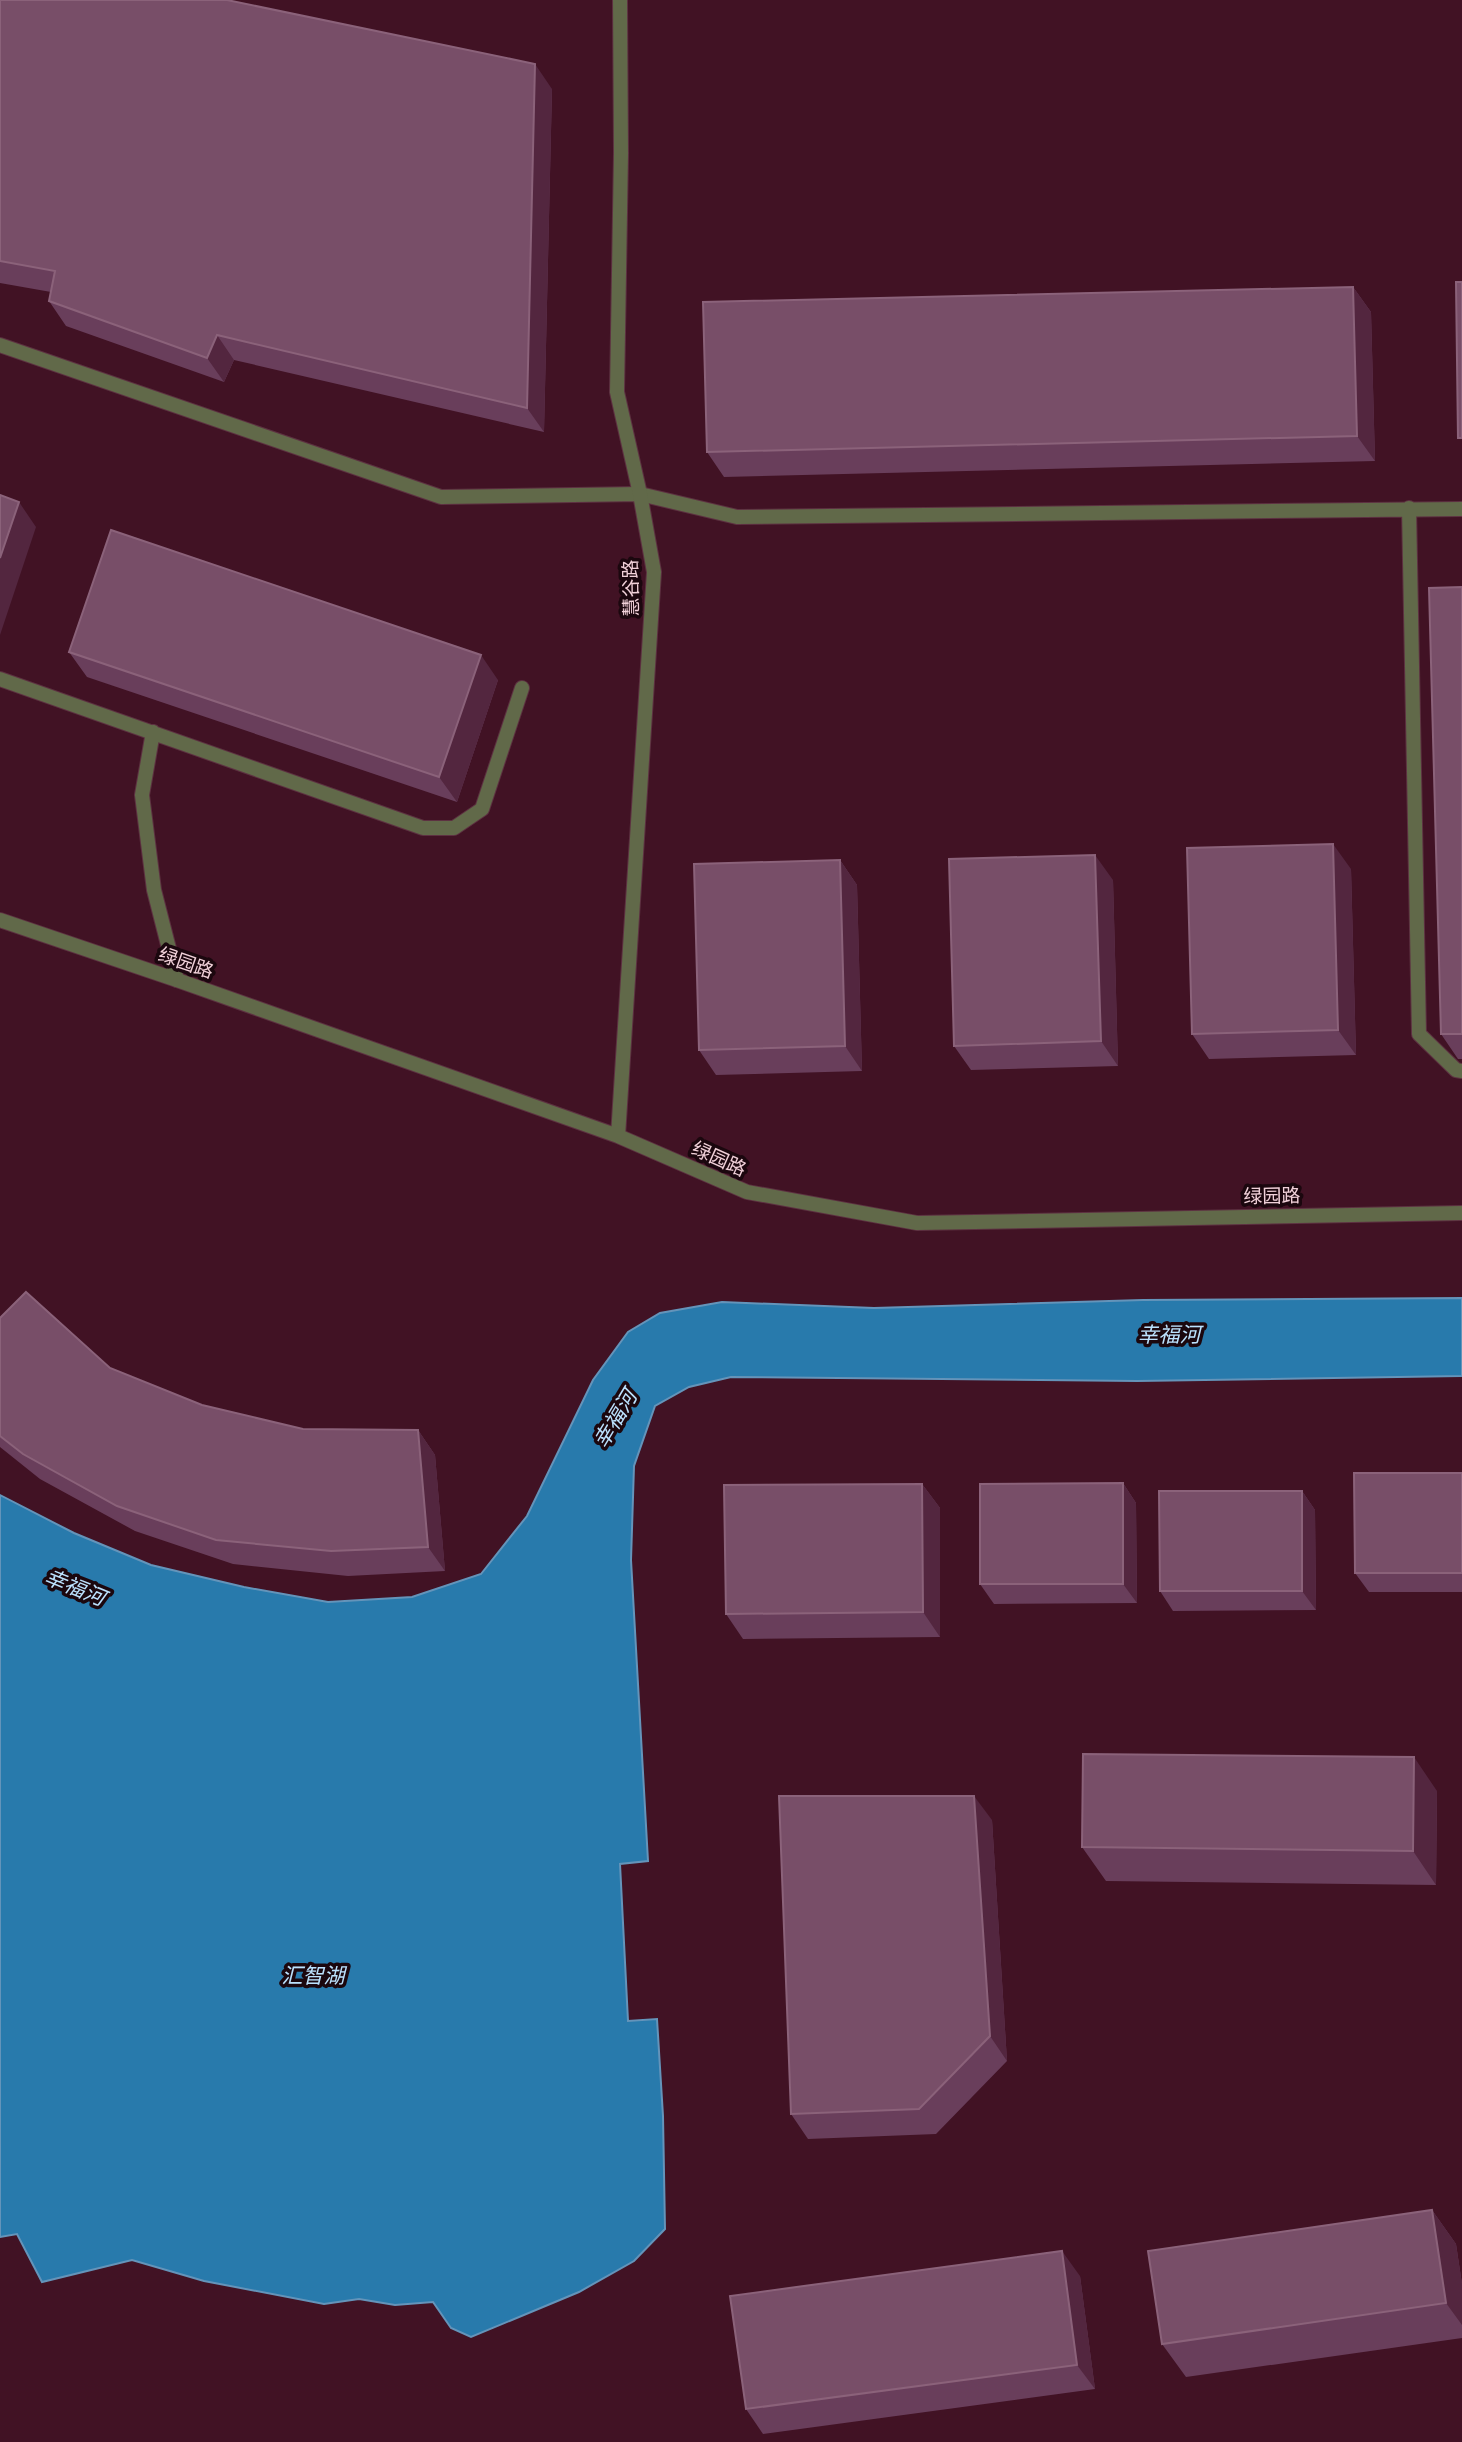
<svg xmlns="http://www.w3.org/2000/svg" width="1462" height="2442" font-family="Rubik,'Noto Sans SC',sans-serif">
  <style>
    .water { fill: #287aac; stroke: #6494ba; stroke-width: 2 }
    .lines { fill: none; stroke-linecap: round; stroke-linejoin: round }
    .service-casing { stroke: #5d3141; stroke-width: 16 }
    .tertiary-casing { stroke: #5d3141; stroke-width: 16 }
    .service { stroke: #616949; stroke-width: 14 }
    .tertiary { stroke: #616949; stroke-width: 14 }
    .wall { fill: #693e5b }
    .shaded-wall { fill: #53263f }
    .building { fill: #784e68; stroke: #8b627a; stroke-width: 2 }
    .labels { text-anchor: middle; dominant-baseline: central; stroke-width: 7; stroke-linejoin: round; paint-order: stroke }
    .street-label { font-size: 19px; fill: #f1d1d9; stroke: #1b070e }
    .water-label { font-size: 21px; font-style: italic; fill: #bce2fe; stroke: #1b070e }
  </style>
  <rect width="100%" height="100%" fill="#411224"/>
  <path class="water" d="M1462,1298V1376L1137,1381L731,1377L689,1387L655,1406L634,1466L631,1560L648,1861L620,1864L628,2021L657,2019L663,2116L665,2229L634,2261L579,2292L471,2337L451,2328L433,2302L395,2305L359,2299L324,2304L204,2281L132,2260L42,2282L17,2234L0,2237V1495L74,1533L151,1565L244,1587L328,1602L412,1597L481,1574L527,1516L593,1380L628,1332L660,1313L722,1302L874,1308L1143,1300Z"/>
  <g class="lines">
    <g class="service-casing">
      <path id="service" d="M0,345L441,497L640,494L737,517L1462,509
        M1409,508L1419,1034L1456,1070L1462,1071
        M0,679L423,828H454L482,809L522,688
        M153,732L142,795L154,890L177,980"/>
    </g>
    <g class="tertiary-casing">
      <path id="tertiary" d="M0,920L177,980L618,1136L747,1192L917,1223L1462,1213
        M618,1136L654,572L640,494L617,392L621,153L620,0"/>
    </g>
    <use href="#service" class="service"/>
    <use href="#tertiary" class="tertiary"/>
  </g>
  <path class="wall" d="M0,0L552,89L544,432L234,360L224,382L66,326L49,301L51,292L0,283Z
    M1353,287L1371,312L1375,461L724,477L707,452Z
    M1462,587V1059H1458L1441,1034Z
    M69,652L498,680L457,802L87,677Z
    M840,860L857,885L862,1071L716,1075L699,1050Z
    M1351,869L1356,1055L1209,1059L1192,1034Z
    M1113,880L1118,1066L971,1070L954,1046Z
    M0,1318L110,1368L202,1405L303,1429L418,1430L435,1455L445,1571L348,1576L233,1564L135,1531L40,1479L0,1447Z
    M1462,1473V1592H1369L1355,1573Z
    M1123,1483L1136,1503L1137,1603L994,1604L980,1584Z
    M922,1484L940,1508V1637L743,1639L726,1614Z
    M1302,1491L1315,1510L1316,1610L1173,1611L1160,1591Z
    M1437,1791L1436,1885L1106,1881L1082,1847Z
    M992,1820L1007,2061L936,2134L808,2139L791,2114Z
    M1432,2210L1456,2244L1462,2284V2338L1186,2377L1162,2344Z
    M1080,2276L1095,2389L763,2434L746,2409Z"/>
  <path class="shaded-wall" d="M535,64L552,89L544,432L527,408Z
    M1353,287L1371,312L1375,461L1357,436Z
    M217,335L234,360L224,382L207,358Z
    M19,502L36,527L0,635V558Z
    M481,655L498,680L457,802L439,777Z
    M1333,844L1351,869L1356,1055L1338,1030Z
    M1095,855L1113,880L1118,1066L1101,1041Z
    M840,860L857,885L862,1071L845,1046Z
    M418,1430L435,1455L445,1571L428,1547Z
    M1123,1483L1136,1503L1137,1603L1123,1584Z
    M922,1484L940,1508V1637L923,1612Z
    M1302,1491L1315,1510L1316,1610L1302,1591Z
    M1414,1757L1437,1791L1436,1885L1413,1851Z
    M974,1796L992,1820L1007,2061L990,2036Z
    M1432,2210L1456,2244L1462,2284V2325L1446,2303Z
    M1062,2251L1080,2276L1095,2389L1077,2365Z"/>
  <path class="building" d="M0,0H227L535,64L527,408L217,335L207,358L49,301L55,271L0,261Z
    M1456,282H1462V438H1458Z
    M1353,287L1357,436L707,452L703,302Z
    M0,495L19,502L0,558Z
    M111,530L481,655L439,777L69,652Z
    M1462,587V1034H1441L1429,588Z
    M1333,844L1338,1030L1192,1034L1187,848Z
    M1095,855L1101,1041L954,1046L949,859Z
    M840,860L845,1046L699,1050L694,864Z
    M26,1292L110,1368L202,1405L303,1429L418,1430L428,1547L331,1551L216,1540L117,1506L23,1454L0,1436V1318Z
    M1354,1473H1462V1573H1355Z
    M1123,1483V1584H980V1484Z
    M922,1484L923,1612L726,1614L724,1485Z
    M1159,1491H1302V1591H1160Z
    M1083,1754L1414,1757L1413,1851L1082,1847Z
    M779,1796H974L990,2036L919,2109L791,2114Z
    M1432,2210L1446,2303L1162,2344L1148,2251Z
    M1062,2251L1077,2365L746,2409L730,2296Z"/>
  <g class="labels">
    <g class="street-label">
      <text transform="translate(631 588) rotate(-91)">慧谷路</text>
      <text transform="translate(186 963) rotate(19)">绿园路</text>
      <text transform="translate(719 1159) rotate(24)">绿园路</text>
      <text transform="translate(1272 1196) rotate(-1)">绿园路</text>
    </g>
    <g class="water-label">
      <text x="1169" y="1334">幸福河</text>
      <text transform="translate(615 1419) rotate(-59)">幸福河</text>
      <text transform="translate(75 1587) rotate(22)">幸福河</text>
      <text x="313" y="1975">汇智湖</text>
    </g>
  </g>
</svg>
